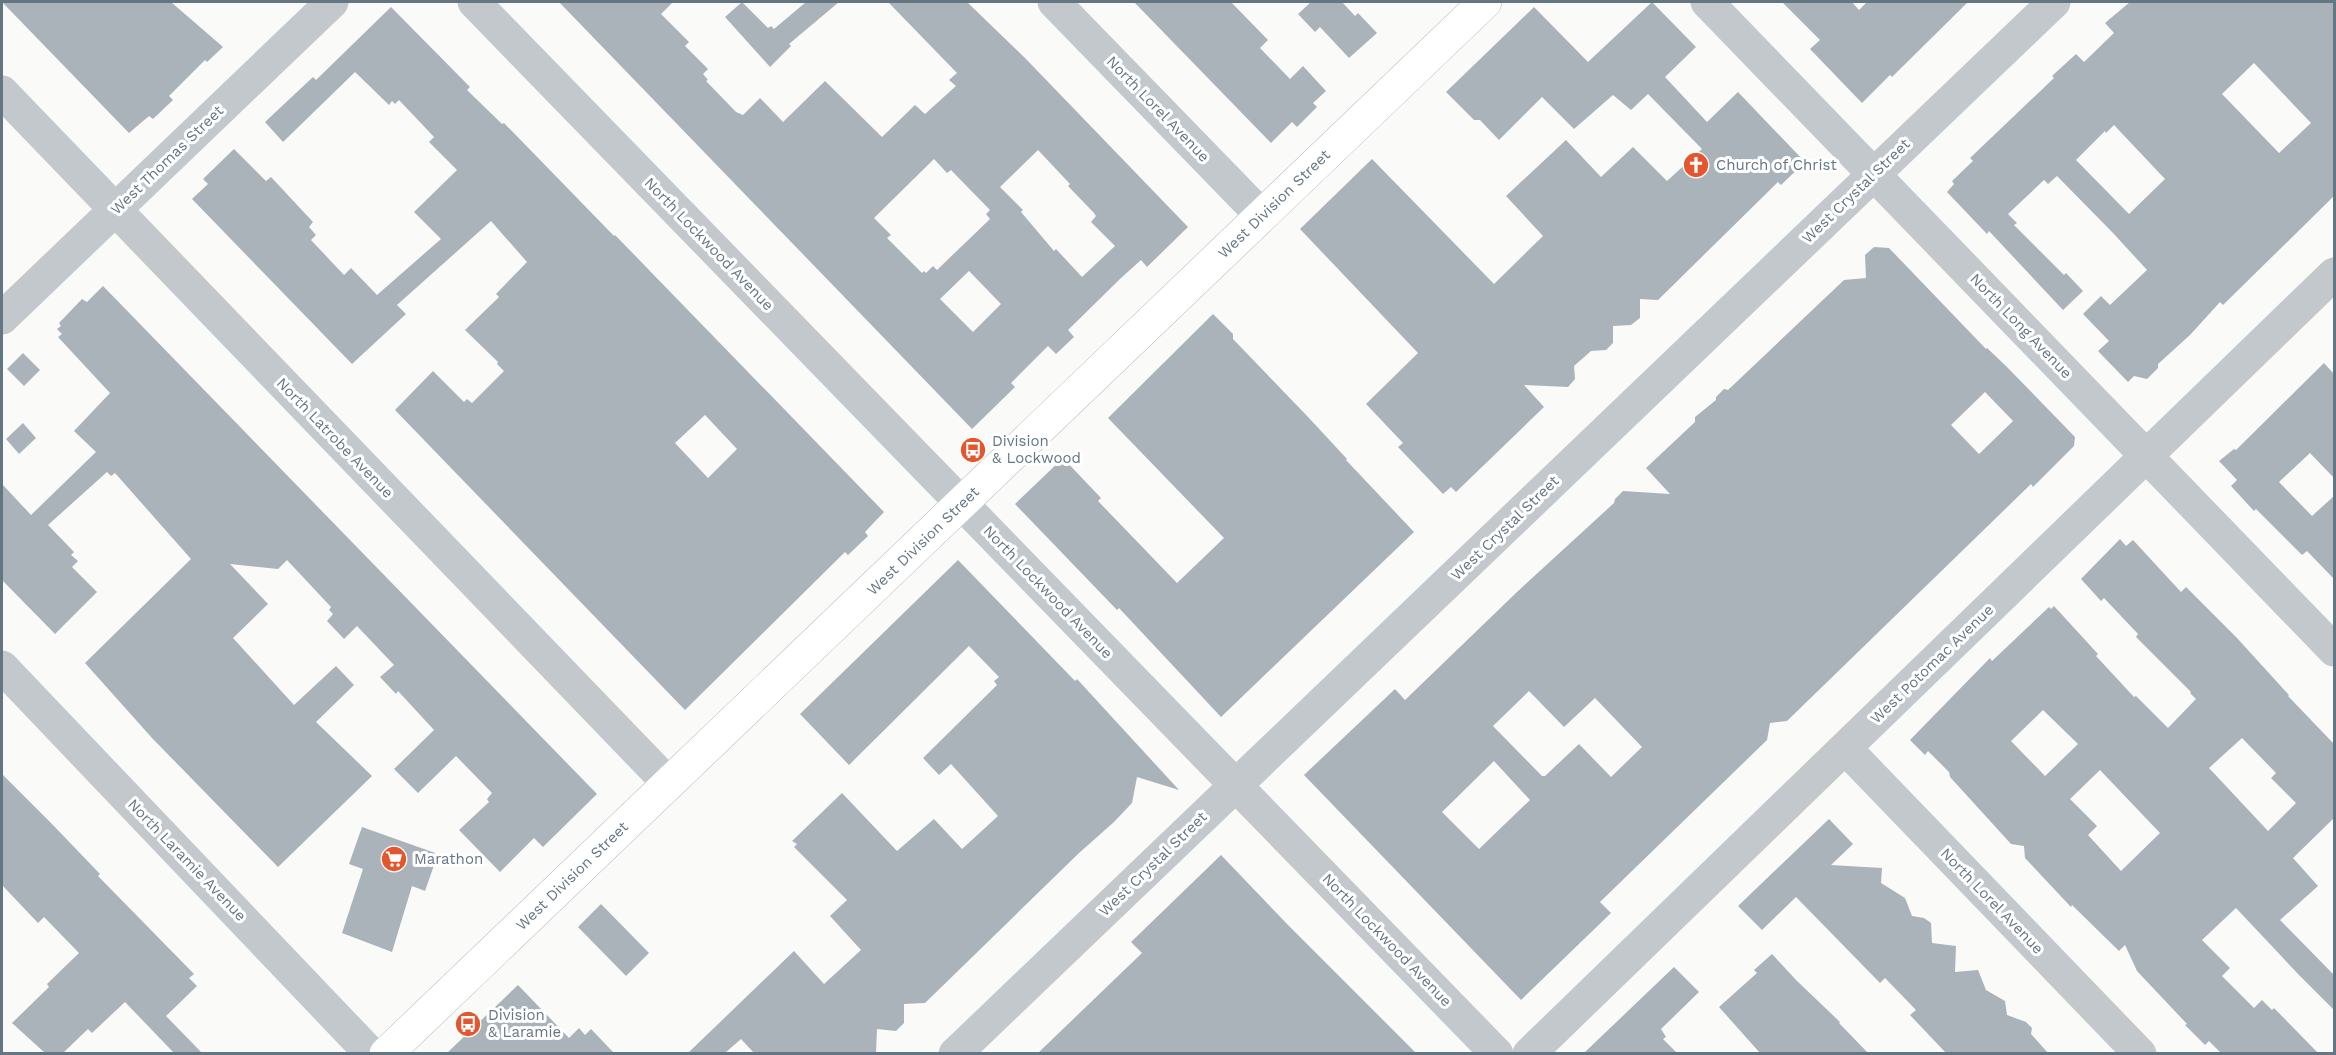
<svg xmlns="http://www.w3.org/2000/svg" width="2336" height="1055" font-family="'Work Sans',sans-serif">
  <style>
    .building { fill: #aab3b9; fill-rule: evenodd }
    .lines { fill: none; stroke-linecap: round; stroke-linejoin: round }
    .major-casing { stroke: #b5babe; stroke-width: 34 }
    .minor { stroke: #c3c8cc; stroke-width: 33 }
    .major { stroke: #fff; stroke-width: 33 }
    .labels { text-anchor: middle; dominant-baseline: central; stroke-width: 6; stroke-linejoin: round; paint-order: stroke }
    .street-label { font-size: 15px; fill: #657683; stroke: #fff }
    .poi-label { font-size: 15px; fill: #657683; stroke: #fff; text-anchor: start }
  </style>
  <rect width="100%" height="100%" fill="#fafaf8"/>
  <path class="building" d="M2,2H171L223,47L207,62L205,60L169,96L173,100L153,119L149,116L129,133Z
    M559,2H673L661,14L689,42L685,46L708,69L703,74L708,80L706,81L736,112L743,115L760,98L783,122L825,81L882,137L915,105L925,114L956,86L949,80L957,73L888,2H967L1025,58L1188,227L1147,267L1141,260L1121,278L1068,330L1074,337L1056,354L1048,346L1011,383L1015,387L972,429ZM1038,150L1070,184L1068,186L1094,213L1096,216L1091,222L1115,246L1082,277L1056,249L1054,251L1021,212L1023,210L1000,187ZM934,159L947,173L951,170L990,210L986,214L990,219L937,270L933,266L926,273L924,271L922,273L887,238L891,235L874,218ZM969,271L1001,304L973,332L940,299Z
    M742,2L768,28L771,26L774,29L806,2H839L789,44L791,46L770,67L725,17Z
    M1134,2H1231L1268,40L1260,48L1290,79L1303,66L1326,91L1313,103L1317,107L1297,127L1292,122L1271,143Z
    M1311,2H1342L1355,16L1358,13L1377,33L1349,58L1320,27L1315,32L1298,14Z
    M1652,2L1696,47L1665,77L1707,122L1738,92L1805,162L1781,185L1778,182L1658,300L1640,299V318L1631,325L1613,326V343L1606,350L1591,351L1574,366L1575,379L1568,387L1524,385L1544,407L1456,492L1451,487L1443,494L1398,447L1403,443L1366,404L1418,353L1300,229L1372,159L1494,284L1543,236L1506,196L1566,140L1601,177L1633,147L1667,181L1702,149L1648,94L1631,110L1613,95L1574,129L1542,97L1499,140L1480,120H1474L1446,92L1534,7L1588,62Z
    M1782,2H1852L1859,10L1867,2H1968L1892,77L1890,75L1862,103L1810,49L1820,40Z
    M2130,2H2334V196L2223,305L2220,302L2190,335L2158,364V368L2147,379L2134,376L2128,382L2098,351L2109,341L2083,314L2101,296L2110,305L2147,270L2113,233L2057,176L2048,184L2044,180L2008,214L2017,223L2014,225L2064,275L2066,273L2083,291L2063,310L1989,231L1987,234L1947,192L1954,184L1952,181L1973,161L1970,158L2054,78L2052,76L2076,54L2084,62L2114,33L2105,23ZM2254,63L2311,123L2279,153L2222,94ZM2114,125L2165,179L2129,214L2076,160L2105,131L2106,133Z
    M391,7L470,87L467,90L502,124L504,123L614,236L615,235L884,512L865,532L868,536L848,555L845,552L685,710L395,410L433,371L464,402L467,399L472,403L504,371L497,364L498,362L465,330L499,297L496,294L527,262L491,221L397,305L406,314L352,364L192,199L208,184L203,179L234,149L266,181L271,177L313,222L309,227L316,235L311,240L344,275L351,268L377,295L441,239L414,212L457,170L429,142L434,137L399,100L395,104L392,101L389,105L355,72L283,142L265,122L313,77L316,80ZM705,415L737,449L708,478L675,443Z
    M1874,247L1889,248L1986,349L1987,348L2006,366L2075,437L2074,446L2033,487L2031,484L1787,721L1770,723L1767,740L1600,902L1611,913L1521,1000L1304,775L1395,689L1405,700L1517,592L1614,503L1615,499L1623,491L1670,494L1646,468L1695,422V417L1716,400V397L1724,389L1728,390L1844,280L1866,278L1865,255ZM1985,392L2013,421L1979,454L1951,425ZM1529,691L1564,727L1595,698L1642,747L1611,777L1579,744L1545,776H1542L1493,726ZM1494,761L1530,800L1479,849L1442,812Z
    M103,286L597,794L543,847L534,838L500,872L459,830L489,802L487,799L492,793L456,756L418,793L394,769L434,730L398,691L396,694L380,677L394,665L357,626L344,639L327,621L333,614L329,610L331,607L287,560L278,569L230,564L268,604L233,638L294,705L336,666L354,685L316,722L372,776L278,867L152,738L85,663L191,559L115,473L111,476L107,472L48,525L74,552L71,555L78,561L72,567L97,592L55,634L2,580V484L31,515L96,452L74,431L110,393L58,337L62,334L57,329L61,326L59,323L82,299L87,302Z
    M1213,314L1233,334V339L1309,418L1347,459L1346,460L1414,532L1221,717L1119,608L1117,610L1015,504L1063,458L1101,498L1098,501L1177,583L1224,538L1108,418Z
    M23,353L40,370L24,386L7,369Z
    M2324,363L2334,374V478L2310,453L2279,482L2312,516L2334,496V579L2307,551L2302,555L2256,509L2254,511L2231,486L2237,480L2219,461L2234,449L2236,450Z
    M23,423L36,438L19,454L6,439Z
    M2120,539L2126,546L2133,540L2181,592L2186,587L2237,638L2289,695L2288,696L2334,744V818L2293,858L2318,886L2280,920L2334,975V1010L2299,975L2236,908L2202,940L2230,968L2222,976L2254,1008L2262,1000L2272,1010L2274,1008L2318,1053H2221L2209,1041L2205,1045L2185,1025L2187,1024L2137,971L2125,945L2119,951L2072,905L2071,907L2025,858L2024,846L2011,844L1950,777L1949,772L1928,751L1925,755L1910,740L1990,658L1992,661L2049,607L2051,609L2054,606L2098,654L2096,656L2134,697L2136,696L2168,728L2196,699L2190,693L2191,692L2136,637L2138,634L2104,598L2101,601L2081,579ZM2043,710L2078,744L2045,776L2011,741ZM2242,738L2276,773L2271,778L2296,803L2268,831L2209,768ZM2100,770L2160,833L2121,871L2088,835L2097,826L2070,799Z
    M958,560L1075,681L1077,679L1179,790L1137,777L1132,803L1114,822L1079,853L925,1003L904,1004V1023L896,1031L877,1029L876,1053H754L741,1039L725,1053H688L794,951L824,984L861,950L830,916L847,900L794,847L797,844L792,841L842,793L897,851L934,819L962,849L998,816L951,764L939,775L923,758L997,685L994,681L999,677L969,646L849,765L800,714Z
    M2,774L51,823L100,874L98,876L194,974L189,978L197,986L166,1016L202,1053H174L125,1002L92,1033L88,1029L63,1053H45L12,1023L49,987L47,984L79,953L44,917L38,923L2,885Z
    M1829,819L1853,844L1831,865L1882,868L1881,883L1905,898L1912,916L1924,918L1931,923L1932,943L1956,946L1955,972L1978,970L1986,990L2005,1001L2007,1015L2026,1022L2032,1028L2031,1034L2048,1053H1946L1910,1015L1916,1010L1885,978L1880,983L1796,897L1762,930L1738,906Z
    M362,827L438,854L425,891L412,886L392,952L342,933L363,869L349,864Z
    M1221,855L1288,925L1416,1053H1038L1142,953L1131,942Z
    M601,904L649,953L626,976L578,927Z
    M1772,954L1797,981L1840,1022L1839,1023L1868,1053H1760L1719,1007L1757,973L1754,970Z
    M1674,967L1699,992L1661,1029L1666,1037L1663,1039L1677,1053H1584Z
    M518,985L569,1038L579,1028L585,1035L591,1029L614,1053H447Z"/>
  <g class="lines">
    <g class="major-casing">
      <path id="major" d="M386,1054L1485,2"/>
    </g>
    <path class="minor" d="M474,2L1497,1054
      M1054,2L1262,216
      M1707,2L2334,650
      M2,92L669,784
      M2,318L332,2
      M2,667L371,1054
      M1845,748L2140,1054
      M955,1054L2054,2
      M1529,1054L2334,274"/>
    <use href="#major" class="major"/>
  </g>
  <defs>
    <g id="church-disc" transform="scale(1.35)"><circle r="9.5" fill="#e4572e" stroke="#fff"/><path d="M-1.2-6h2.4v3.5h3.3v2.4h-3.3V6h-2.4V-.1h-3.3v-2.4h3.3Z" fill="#fff"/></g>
    <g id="bus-disc" transform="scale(1.35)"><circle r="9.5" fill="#e4572e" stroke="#fff"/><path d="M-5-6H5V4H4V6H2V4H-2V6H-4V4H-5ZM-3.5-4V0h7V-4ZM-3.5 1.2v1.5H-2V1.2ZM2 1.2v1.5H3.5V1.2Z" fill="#fff"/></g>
    <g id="supermarket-disc" transform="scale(1.35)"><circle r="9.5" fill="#e4572e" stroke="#fff"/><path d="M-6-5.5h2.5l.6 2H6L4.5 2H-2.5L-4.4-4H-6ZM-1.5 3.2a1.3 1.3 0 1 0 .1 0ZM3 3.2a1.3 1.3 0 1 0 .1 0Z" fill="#fff"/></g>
  </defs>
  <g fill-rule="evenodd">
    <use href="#church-disc" x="1696" y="165"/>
    <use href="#bus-disc" x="973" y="450"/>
    <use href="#supermarket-disc" x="394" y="859"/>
    <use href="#bus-disc" x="468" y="1024"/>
  </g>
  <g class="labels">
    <g class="street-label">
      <text transform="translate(1158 109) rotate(46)">North Lorel Avenue</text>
      <text transform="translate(167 160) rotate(-44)">West Thomas Street</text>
      <text transform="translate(1856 191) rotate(-44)">West Crystal Street</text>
      <text transform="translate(1274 204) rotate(-44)">West Division Street</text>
      <text transform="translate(709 244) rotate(46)">North Lockwood Avenue</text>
      <text transform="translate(2021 326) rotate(46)">North Long Avenue</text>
      <text transform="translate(335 438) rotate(46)">North Latrobe Avenue</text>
      <text transform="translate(1505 528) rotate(-44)">West Crystal Street</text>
      <text transform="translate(923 541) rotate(-44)">West Division Street</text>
      <text transform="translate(1048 592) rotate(46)">North Lockwood Avenue</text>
      <text transform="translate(1932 664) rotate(-44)">West Potomac Avenue</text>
      <text transform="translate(187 860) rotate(46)">North Laramie Avenue</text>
      <text transform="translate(1153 864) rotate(-44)">West Crystal Street</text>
      <text transform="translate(572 876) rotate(-44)">West Division Street</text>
      <text transform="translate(1992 901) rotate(46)">North Lorel Avenue</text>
      <text transform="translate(1387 940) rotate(46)">North Lockwood Avenue</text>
    </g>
    <g class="poi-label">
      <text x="1716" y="165">Church of Christ</text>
      <text x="992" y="441">Division<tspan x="992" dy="17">&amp; Lockwood</tspan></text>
      <text x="414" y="859">Marathon</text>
      <text x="488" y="1015">Division<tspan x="488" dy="17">&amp; Laramie</tspan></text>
    </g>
  </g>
  <rect width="2336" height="1055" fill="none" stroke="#657683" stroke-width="6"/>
</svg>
